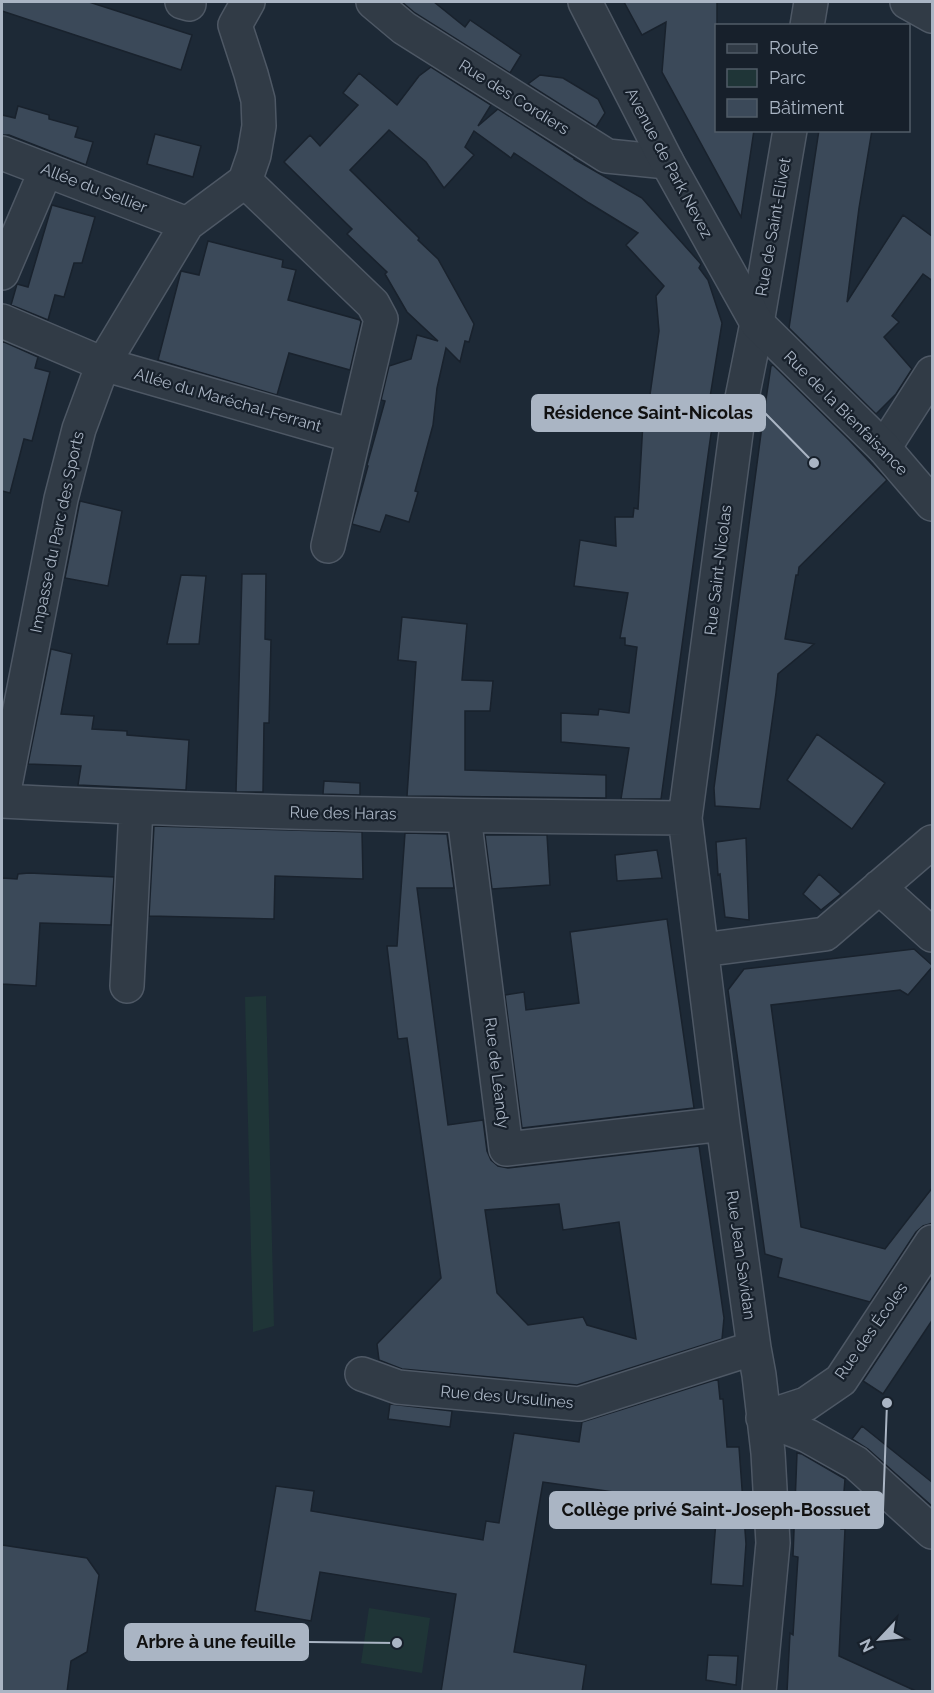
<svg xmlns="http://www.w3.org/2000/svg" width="934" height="1693" font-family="Raleway,sans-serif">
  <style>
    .green { fill: #1f3537 }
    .building { fill: #3b4959; stroke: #19222d; stroke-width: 1.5; fill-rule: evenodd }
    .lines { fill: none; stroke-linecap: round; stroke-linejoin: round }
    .minor-casing { stroke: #4e5865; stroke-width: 36 }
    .tertiary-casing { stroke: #4e5865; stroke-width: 36 }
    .minor { stroke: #313b46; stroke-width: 33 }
    .tertiary { stroke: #313b46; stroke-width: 33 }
    .labels { text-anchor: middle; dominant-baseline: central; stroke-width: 4.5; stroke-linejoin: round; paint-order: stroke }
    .street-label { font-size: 16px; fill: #aab5c4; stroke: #17202b }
    .leader { fill: none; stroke: #aab5c4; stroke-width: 2 }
    .callout-dot { fill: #aab5c4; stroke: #17202b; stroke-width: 2 }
    .callout { fill: #aab5c4; stroke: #aab5c4; stroke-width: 2 }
    .callout-label { font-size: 18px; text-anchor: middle; font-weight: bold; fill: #111 }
  </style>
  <rect width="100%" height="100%" fill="#1d2936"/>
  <path class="green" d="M266,996L274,1326L253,1332L245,997Z
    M369,1608L430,1618L422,1673L361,1663Z"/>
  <path class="building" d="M2,2H89L192,35L181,70L2,11Z
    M402,2H434L465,27L470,20L521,55L510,73L415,13Z
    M624,2H717V130H754L741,217L662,72L666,22L642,35Z
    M431,67L491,105L478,126L498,109L574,158V159L642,198L701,264L699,268L708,280L722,323L705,428L712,427L709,448L661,799H621L629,748L561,742V713L598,715L599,709L629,713L637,647L625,645V638H620L628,593L574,586L580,540L616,546L615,517H633L634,508L638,509L643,422L646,423L659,331L656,296L664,286L626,245L638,233L589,203L514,153L511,158L474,131L465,147L474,155L444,188L426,162L389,130L350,170L419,238L418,240L438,259L474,324L469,342L465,341L460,362L446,348L437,388L433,425L415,491L418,492L409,522L386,515L380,532L352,524L368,466L367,465L385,401L381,400L389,366L411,359L417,335L438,341L407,312L385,274L387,272L347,234L352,229L284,162L310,135L320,146L358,105L343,93L359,73L397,105L419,76Z
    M540,75L563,78L598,99L605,113L596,127L528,84Z
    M18,106L49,115V119L78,127L75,137L93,142L86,165L9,135H2V115L15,118Z
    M819,130H872L859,208L847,302L903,215L933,237V281L923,274L892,316L899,322L884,337L912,369L896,394L876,414L789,328Z
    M155,134L201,146L193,177L147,164Z
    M52,205L95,217L82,263H74L64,297L55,295L48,320L11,305L17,284L28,287Z
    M208,241L283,260L282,267L296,270L288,300L360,320L361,322L350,370L289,353L277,395L158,360L181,271L199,275Z
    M2,341L38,357L35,368L50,372L32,441L24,439L10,493L2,491Z
    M773,365L849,440L887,480L799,567L798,575H796L785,639L814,644L778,674L776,693L760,809L715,806L714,788L762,426L771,366Z
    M80,501L122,511L108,586L65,578Z
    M242,574H266L265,639L271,640L269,723H264L263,792H236Z
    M181,575L206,576L199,644H167Z
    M402,617L467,624L462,680L493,681L490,711H465V770L606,775V798L407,796L416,662L398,660Z
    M51,649L72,654L61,714L94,716L92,729L127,731V735L189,740L186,790L78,785L81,766L28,764Z
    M817,734L885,783L852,829L787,780Z
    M324,781L360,783V795L323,794Z
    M154,826L362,832L363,879L275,876L274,919L149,916Z
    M405,833L447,834L454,888H417L448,1125L483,1120L487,1151L491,1160L498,1166L508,1168L699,1146L724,1318L722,1339L577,1385L402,1369L379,1360L377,1344L441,1278L407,1038L398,1039L387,946H397ZM559,1204L563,1230L619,1222L636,1339L587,1325L583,1317L528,1325L497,1293L485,1210Z
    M485,835H547L550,885L492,889Z
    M746,838L749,920L725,917L720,874L718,875L716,842Z
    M657,850L662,878L617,881L615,855Z
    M29,873L114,877L111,925L40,923L36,986L2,984V878L17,879L18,874Z
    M819,874L841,894L821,910L803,894Z
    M667,919L694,1108L522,1128L505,995L524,992L526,1010L579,1003L570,932Z
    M914,949L933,966L908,995L900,990L771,1005L801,1227L885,1249L933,1187V1223L923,1226L916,1232L870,1302L778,1277L782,1259L765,1254L728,990L744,969Z
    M933,1275V1319L883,1394L863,1381Z
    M718,1379L720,1399H723L727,1447H739L746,1544L743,1586L711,1584L717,1508L702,1506L701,1499L635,1495L543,1482L514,1652L586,1665L582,1692H441L456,1594L320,1572L311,1621L255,1611L276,1486L314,1491L311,1511L483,1540L486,1521L499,1523L514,1433L579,1442L582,1422Z
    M390,1404L452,1411L450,1427L388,1419Z
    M862,1426L933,1483V1507L868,1449L852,1439Z
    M797,1453L802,1454L845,1479L841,1529H845L839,1656L918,1692H787L790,1633L793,1635L798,1557L793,1556Z
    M2,1545L87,1558L99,1575L87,1652L71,1661L67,1692H2Z
    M708,1655L738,1656L736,1685L706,1680Z"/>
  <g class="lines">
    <g class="minor-casing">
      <path id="minor" d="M182,2L189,4
        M373,2L404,28L607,156L667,162
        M907,2L932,16
        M807,26L811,2
        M2,153L187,224
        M245,181L373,304L381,319L328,546
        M2,273L46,170
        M2,321L103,364L353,436
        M884,448L932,373
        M2,801L61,499L79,429L103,364L187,224L245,181L254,155L259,126L258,100L251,74L235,25L248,2
        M2,801C229,813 457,816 685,818
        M464,816L506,1149L723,1124
        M879,887L932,935
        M702,950L825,934L932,842
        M127,986L136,808
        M362,1374L398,1387L579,1404L754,1348
        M763,1418L806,1404L841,1380L932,1242
        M763,1418L808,1436L856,1463L932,1532
        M759,1692L773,1543L768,1453L759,1375L754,1348L723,1124L685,818L738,418L757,323L790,130"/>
    </g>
    <g class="tertiary-casing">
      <path id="tertiary" d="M585,2L667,162L757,323L884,448L932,504"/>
    </g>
    <use href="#minor" class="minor"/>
    <use href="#tertiary" class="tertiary"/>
  </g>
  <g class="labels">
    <g class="street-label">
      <text transform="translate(514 97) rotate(32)">Rue des Cordiers</text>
      <text transform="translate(669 163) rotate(62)">Avenue de Park Nevez</text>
      <text transform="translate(94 188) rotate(21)">Allée du Sellier</text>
      <text transform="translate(773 227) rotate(-80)">Rue de Saint-Elivet</text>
      <text transform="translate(228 400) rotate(16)">Allée du Maréchal-Ferrant</text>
      <text transform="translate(846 413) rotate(45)">Rue de la Bienfaisance</text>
      <text transform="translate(57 532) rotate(-78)">Impasse du Parc des Sports</text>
      <text transform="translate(718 570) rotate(-83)">Rue Saint-Nicolas</text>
      <text transform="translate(343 813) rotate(1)">Rue des Haras</text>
      <text transform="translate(497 1073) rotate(83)">Rue de Léandy</text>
      <text transform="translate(741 1255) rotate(82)">Rue Jean Savidan</text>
      <text transform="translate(871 1331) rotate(-55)">Rue des Écoles</text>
      <text transform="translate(507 1397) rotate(5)">Rue des Ursulines</text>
    </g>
  </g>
  <path class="leader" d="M814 463L765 413M887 1403L883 1510M397 1643L308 1642"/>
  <g class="callout-dot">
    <circle cx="814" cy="463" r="6"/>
    <circle cx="887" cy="1403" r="6"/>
    <circle cx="397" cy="1643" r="6"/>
  </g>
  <g class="callout">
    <rect x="532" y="395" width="233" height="36" rx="6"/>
    <rect x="550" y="1492" width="333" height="36" rx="6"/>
    <rect x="125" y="1624" width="183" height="36" rx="6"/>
  </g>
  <g class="callout-label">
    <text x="648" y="419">Résidence Saint-Nicolas</text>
    <text x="716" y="1516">Collège privé Saint-Joseph-Bossuet</text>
    <text x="216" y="1648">Arbre à une feuille</text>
  </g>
  <rect width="934" height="1693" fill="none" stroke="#aab5c4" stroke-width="6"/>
  <rect x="715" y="24" width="195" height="108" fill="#17202b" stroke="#525c68" stroke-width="1.5"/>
  <rect x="727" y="44" width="30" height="9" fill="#313b46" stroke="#525c68" stroke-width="1.5"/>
  <text x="769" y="54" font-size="18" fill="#aab5c4">Route</text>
  <rect x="727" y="69" width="30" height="18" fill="#1f3537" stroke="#525c68" stroke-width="1.5"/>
  <text x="769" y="84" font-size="18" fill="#aab5c4">Parc</text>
  <rect x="727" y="99" width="30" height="18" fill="#3b4959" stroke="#525c68" stroke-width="1.5"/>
  <text x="769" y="114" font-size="18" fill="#aab5c4">Bâtiment</text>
  <g transform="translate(880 1639) rotate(244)" stroke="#17202b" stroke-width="4.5" paint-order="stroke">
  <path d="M0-4.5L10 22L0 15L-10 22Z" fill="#aab5c4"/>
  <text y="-9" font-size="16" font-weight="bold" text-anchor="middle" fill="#aab5c4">N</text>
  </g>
</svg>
